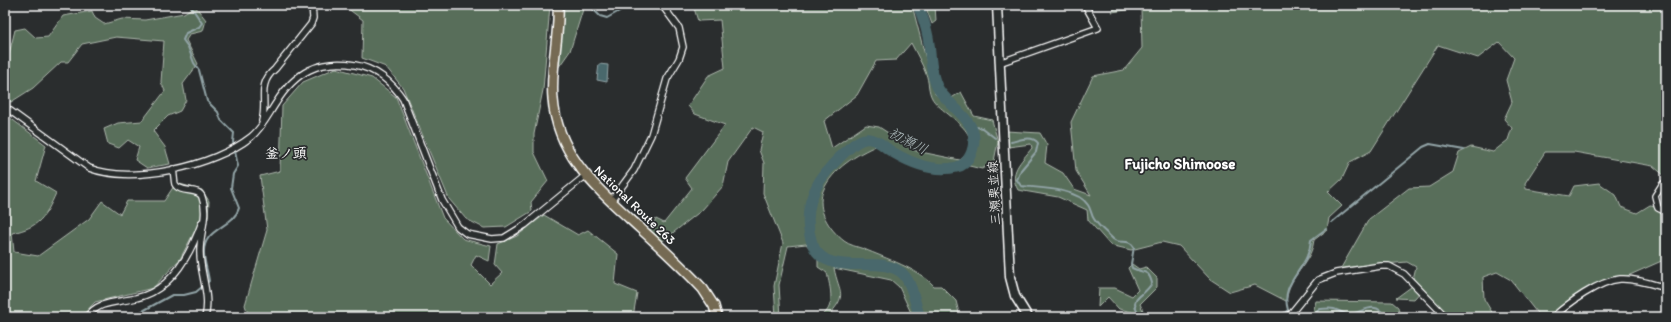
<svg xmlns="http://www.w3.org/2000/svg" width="1671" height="322" font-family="Itim,'Klee One',sans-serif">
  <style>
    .green { fill: #586e5a; stroke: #acb6ac; fill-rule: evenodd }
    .water { fill: #4a686c; stroke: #92a4a7 }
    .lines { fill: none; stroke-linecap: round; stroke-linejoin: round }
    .stream { stroke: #92a4a7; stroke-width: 2 }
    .river { stroke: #4a686c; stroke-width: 11 }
    .minor-casing { stroke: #fff; stroke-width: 8 }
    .secondary-casing { stroke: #fff; stroke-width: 11 }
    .trunk-casing { stroke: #fff; stroke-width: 12 }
    .minor { stroke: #2a2d2e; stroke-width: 5.5 }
    .secondary { stroke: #2a2d2e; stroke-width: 8 }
    .trunk { stroke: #756b52; stroke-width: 9 }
    .labels { text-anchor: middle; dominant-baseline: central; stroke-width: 3.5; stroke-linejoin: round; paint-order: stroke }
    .street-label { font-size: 13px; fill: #fff; stroke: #2a2d2e }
    .water-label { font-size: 14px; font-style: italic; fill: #aebbbd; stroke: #2a2d2e }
    .neighbourhood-label { font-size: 14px; font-weight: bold; fill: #fff; stroke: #2a2d2e }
    .quarter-label { font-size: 15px; font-weight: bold; fill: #fff; stroke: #2a2d2e }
  </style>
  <rect width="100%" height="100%" fill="#2a2d2e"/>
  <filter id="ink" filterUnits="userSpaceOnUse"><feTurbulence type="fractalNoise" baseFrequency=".025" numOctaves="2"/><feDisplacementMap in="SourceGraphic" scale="8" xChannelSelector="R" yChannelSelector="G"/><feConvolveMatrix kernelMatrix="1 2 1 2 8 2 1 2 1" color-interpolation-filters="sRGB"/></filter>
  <g filter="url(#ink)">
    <path class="green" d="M343,5H550L543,90L534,134V152L548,181L531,202L532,211L506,227L484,228L466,219L449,199L403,88L386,67L362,58L363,20Z
      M564,5L584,6L570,51L556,71Z
      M693,5H912L935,94L945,102L961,92L974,116L992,120L998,142L994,161L982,169L965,165L927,170L878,145C857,154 832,169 823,191C816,210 829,229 844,241C849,245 858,247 864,249C885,258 919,269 934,286H941L956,301L960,317H913L899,287L891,280L834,268C839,294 849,294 827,317H819C837,309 830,287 827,273L818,267V258L806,244L788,246L779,285L781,317H776L774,286L783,243L763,193L764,163L759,150L763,132L753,127L728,162L723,186L702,210L660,243L649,232L656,219L664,223L692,188L685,178L725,125L695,114L688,106L708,76L725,68L720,20L698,21ZM911,43C916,53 922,63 926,74C929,81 928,91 932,98C941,115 992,134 960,160L916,151L879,127L866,125L832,148L824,121L857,95L876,61L896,60Z
      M925,5H935L936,21L932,24Z
      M1117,5H1666V177L1653,166L1574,152H1545L1525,183L1526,189L1569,196L1574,186L1599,183L1616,195L1621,207L1637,213L1650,205L1666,207V259L1589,293L1558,317H1540L1511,280L1497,272L1483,277L1484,299L1493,314L1489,317H1449L1422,290L1414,299L1396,298L1411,287L1416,267L1407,262L1341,268L1369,219L1409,188L1429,187L1453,172L1459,153L1471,147L1493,152L1508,140L1512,128L1504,119L1512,102L1506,80L1514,58L1499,42L1478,58L1438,45L1371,151L1350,162L1342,179L1328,192L1342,206L1329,218L1327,230L1314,240C1312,260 1296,271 1289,288C1288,292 1287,297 1286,301L1255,285L1230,292L1210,279L1179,246L1162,242L1131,250L1110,245L1088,220L1087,210L1058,197L1018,190C1008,172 1021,162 1032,148L1031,144L1008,147L1006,131L1040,133L1047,145L1045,163L1063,173L1074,189L1091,195L1076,171L1071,122L1093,76L1124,70L1142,48L1141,8L1112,12Z
      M195,6L206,20L203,31L190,34L186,40L198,64L183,84L186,100L180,111L168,116L153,131L165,147L170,164L147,168L135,160L139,147L128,140L119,148L108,144L104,129L118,123L142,121L165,91L161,82L164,41L116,37L82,44L68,62H61L33,88L11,102L5,99V55L9,54L15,30L25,28L36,38L48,37L63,16L92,11L95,18L104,24L122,19L145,20L184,13Z
      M336,68L372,78L396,97L443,218L463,239L491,246L489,261L476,255L471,265L490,284L502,273L495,265L498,244L517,236L544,215L578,235L588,230L618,254L615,284L637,293L633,317H249L245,305L267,230L260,176L280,171L282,106L303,82Z
      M5,114L46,145L36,181L56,193C45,218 39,227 12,233L14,252L38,256L89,219L102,201L120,214L127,201H164L176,183L202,190L209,201L208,219L199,223L180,259L153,288L95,302L81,317H5Z
      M1132,264L1139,269L1146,267L1157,278V287L1140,304L1146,317H1136L1132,312L1119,309L1108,297L1098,307L1099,288H1115L1132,296L1138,290L1128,268Z
      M1316,301L1392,302L1398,307L1400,317H1312Z"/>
    <path class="water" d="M599,64L608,65L607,82L597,80Z"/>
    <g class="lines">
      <path class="stream" d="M589,5L600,16L607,18L623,9L637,5
        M970,126L982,128L995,138
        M1011,142C1020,140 1032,135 1038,143L1036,152L1021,170L1017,180L1021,186C1039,188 1077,188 1088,205C1091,209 1091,215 1094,219C1098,226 1107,233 1113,239C1120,245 1129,238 1134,247L1131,264L1132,268C1143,274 1148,268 1152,283C1143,299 1126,296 1141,317
        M1332,222L1423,147L1430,144L1464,150
        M135,317L139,313L172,295H184L196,292L209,281C208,272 204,262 204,253C203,228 233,228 239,208L231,188L233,174L238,166L233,142L234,133L221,120L218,112L207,101L199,70L194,63L188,47L183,40L186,33L199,27L202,23L190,5
        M1280,317L1288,310C1279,280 1309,271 1311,240L1326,229
        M1313,317L1319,309C1324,309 1330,308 1334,309C1338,310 1342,313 1346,314C1357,318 1375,296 1385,317"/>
      <path class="river" d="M918,5C922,15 926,26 928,37C931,53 930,76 939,90C949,105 973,119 974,138C974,150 969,164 957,167C935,173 913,164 894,153C885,148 876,137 865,139C852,141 826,171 819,182C808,201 805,222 812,243C826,282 883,251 904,275C913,285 915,305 920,317"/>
      <g class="minor-casing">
        <path id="minor" d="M999,63L1098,28L1085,5
          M5,107L89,168C133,185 214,166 251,137C262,128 268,115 276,103C295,72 319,59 355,65C375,68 392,82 403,99L442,200L458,227L467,234L492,239L504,238L525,225L585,176
          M262,121C268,101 256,85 275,69L311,24L313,18L312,5
          M173,169C174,174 174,180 175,184C180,194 199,187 202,197C209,215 199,235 200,253C200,273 211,297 205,317
          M1666,182L1662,185L1655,196L1658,208L1666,212
          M611,201L634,170L651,135L667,79L679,59L683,47L679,28L662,5
          M87,317C99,300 118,303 136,298C171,291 191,253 202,222
          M1288,317L1318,280L1336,273L1381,266H1389L1404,274L1446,317
          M1553,317C1569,303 1598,281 1620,279C1635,278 1652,284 1666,288"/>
      </g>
      <g class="secondary-casing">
        <path id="secondary" d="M997,5L1010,277L1015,296L1028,317"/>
      </g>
      <g class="trunk-casing">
        <path id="trunk" d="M558,5C560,36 550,67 553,99C557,152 592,184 629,218C654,241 680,264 703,289L714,306L717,317"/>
      </g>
      <use href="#minor" class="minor"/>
      <use href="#secondary" class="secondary"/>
      <use href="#trunk" class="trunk"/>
    </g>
  </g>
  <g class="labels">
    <g class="street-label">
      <text transform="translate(994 193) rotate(-93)">三瀬栗並線</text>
      <text transform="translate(635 205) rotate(44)">National Route 263</text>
    </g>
    <g class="water-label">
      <text transform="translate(908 141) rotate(27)">初瀬川</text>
    </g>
    <g class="neighbourhood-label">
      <text x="286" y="153">釜ノ頭</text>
    </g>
    <g class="quarter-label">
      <text x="1180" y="164">Fujicho Shimoose</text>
    </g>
  </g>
  <rect width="1671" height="322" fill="none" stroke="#2a2d2e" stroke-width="20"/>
  <rect x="10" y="10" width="1651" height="302" fill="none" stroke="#fff" stroke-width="1.5" filter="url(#ink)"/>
</svg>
